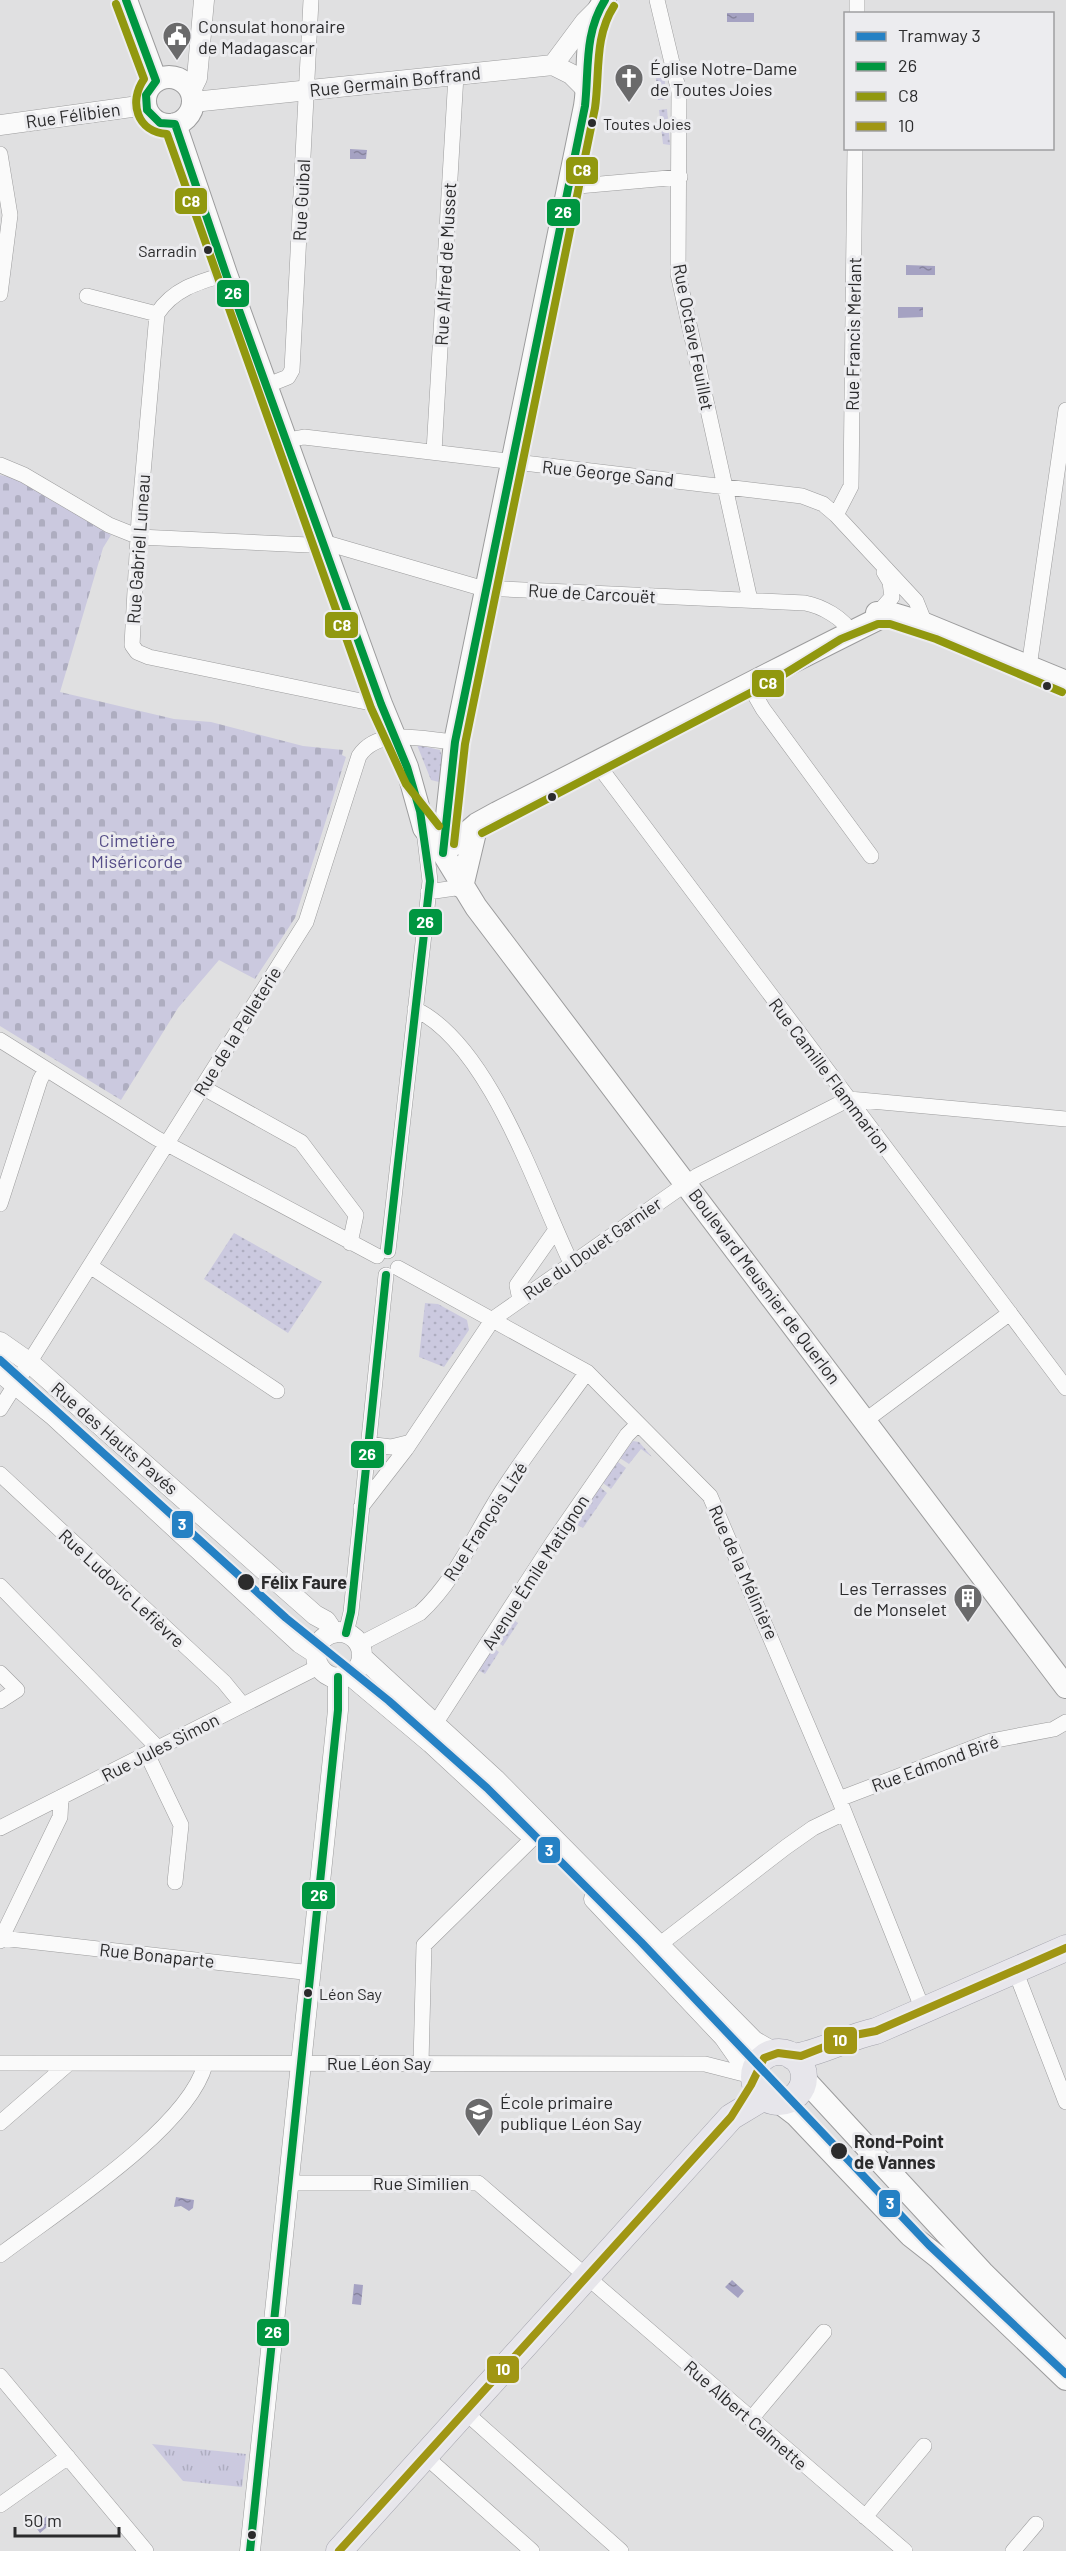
<svg xmlns="http://www.w3.org/2000/svg" width="1066" height="2551" font-family="Barlow,sans-serif">
  <style>
    .grass { fill: url(#grass-dots) }
    .cemetery { fill: url(#cemetery-stones) }
    .park { fill: url(#park-tufts) }
    .water { fill: url(#water-ripples) }
    .lines { fill: none; stroke-linecap: round; stroke-linejoin: round }
    .minor-casing { stroke: #9c9c9d; stroke-width: 16 }
    .tertiary-casing { stroke: #9c9c9d; stroke-width: 21 }
    .secondary-casing { stroke: #9c9c9d; stroke-width: 24 }
    .primary-casing { stroke: #a5a5ae; stroke-width: 27 }
    .minor { stroke: #fafafa; stroke-width: 15 }
    .tertiary { stroke: #fafafa; stroke-width: 20 }
    .secondary { stroke: #fafafa; stroke-width: 22 }
    .primary { stroke: #e7e6eb; stroke-width: 26 }
    .bus-1-casing { stroke: #ececef; stroke-width: 12 }
    .bus-2-casing { stroke: #ececef; stroke-width: 12 }
    .bus-3-casing { stroke: #ececef; stroke-width: 12 }
    .bus-1 { stroke: #009640; stroke-width: 8 }
    .bus-2 { stroke: #91980f; stroke-width: 8 }
    .bus-3 { stroke: #a09614; stroke-width: 8 }
    .tram-1-casing { stroke: #ececef; stroke-width: 12 }
    .tram-1 { stroke: #2581c4; stroke-width: 8 }
    .bus-dot { fill: #2b2b2c; stroke: #ececef; stroke-width: 2 }
    .labels { text-anchor: middle; dominant-baseline: central; stroke-width: 6; stroke-linejoin: round; paint-order: stroke }
    .bus-label { font-size: 16px; fill: #2b2b2c; stroke: #ececef; text-anchor: start }
    .poi-label { font-size: 18px; fill: #2b2b2c; stroke: #ececef; text-anchor: start }
    .street-label { font-size: 18px; fill: #2b2b2c; stroke: #ececef }
    .park-label { font-size: 18px; fill: #544c87; stroke: #ececef }
    .stop-label { font-size: 18px; font-weight: bold; fill: #2b2b2c; stroke: #ececef; text-anchor: start }
    .line-badge { stroke: #ececef; stroke-width: 2 }
    .badge-label { font-size: 16px; text-anchor: middle; font-weight: bold; fill: #fff }
  </style>
  <defs>
    <pattern id="grass-dots" width="8" height="8" patternUnits="userSpaceOnUse" patternTransform="scale(1.5)"><rect width="8" height="8" fill="#cbc9df"/><path d="M2 2h.1M6 6h.1" fill="none" stroke="#aeadc0" stroke-width="1.8" stroke-linecap="round"/></pattern>
    <pattern id="cemetery-stones" width="16" height="16" patternUnits="userSpaceOnUse" patternTransform="scale(1.5)"><rect width="16" height="16" fill="#cbc9df"/><path d="M2 7V4a2 2 0 0 1 4 0v3zM10 15v-3a2 2 0 0 1 4 0v3z" fill="#aeadc0"/></pattern>
    <pattern id="park-tufts" width="24" height="20" patternUnits="userSpaceOnUse" patternTransform="scale(1.5)"><rect width="24" height="20" fill="#cbc9df"/><path d="M3 7l-1-3M5 7V3M7 7l1-3M15 17l-1-3M17 17v-4M19 17l1-3" fill="none" stroke="#aeadc0"/></pattern>
    <pattern id="water-ripples" width="26" height="14" patternUnits="userSpaceOnUse" patternTransform="scale(1.5)"><rect width="26" height="14" fill="#a5a2c2"/><path d="M2 4q2-2 4 0t4 0M15 11q2-2 4 0t4 0" fill="none" stroke="#87849e"/></pattern>
  </defs>
  <rect width="100%" height="100%" fill="#e0e0e1"/>
  <path class="grass" d="M664,68L666,99L658,100L655,69Z
    M667,109L670,145L663,144L659,110Z
    M417,745L440,750L442,757L439,782L431,780Z
    M234,1233L322,1282L288,1333L204,1279Z
    M425,1303L438,1304L467,1320L469,1330L444,1367L419,1357Z
    M633,1441L639,1442L652,1457L641,1449L629,1464L620,1458Z
    M618,1462L626,1468L611,1489L603,1483Z
    M600,1487L607,1493L583,1528L574,1523Z
    M511,1618L518,1623L503,1646L496,1641Z
    M492,1647L499,1652L485,1674L478,1670Z"/>
  <path class="cemetery" d="M0,475L14,478L111,535L103,548L60,692L174,719L211,722L303,746L343,750L342,755L346,757L295,918L255,979L219,960L178,1008L121,1100L0,1026Z"/>
  <path class="park" d="M152,2444L246,2454L242,2487L183,2481Z"/>
  <path class="water" d="M727,13H754V22H727Z
    M350,149L367,150L366,159H350Z
    M906,265L935,266V275H906Z
    M898,307H923V317L898,318Z
    M176,2197L194,2200L193,2208L189,2211L181,2206L174,2207Z
    M732,2280L744,2291L738,2298L725,2287Z
    M354,2284L363,2285L361,2305L352,2304Z
    M47,2516L53,2522L40,2533L35,2526Z"/>
  <g class="lines">
    <g class="minor-casing">
      <path id="minor" d="M657,0L679,92L678,274L750,600
        M857,14V0
        M0,154L10,215L0,294
        M567,187L680,177
        M226,274C198,282 173,289 157,314L139,519L132,645L137,652L149,657L366,702H380
        M87,296L157,314
        M268,385L288,377L292,370L311,0
        M288,440L304,437L802,496L823,504L836,515L916,601L922,616L920,622
        M434,452L456,75
        M0,465L24,475L109,525L139,537L309,545L323,542L481,588L805,603C821,606 844,618 851,633
        M836,515L851,486L855,148
        M878,613L892,597L890,582L884,572
        M1029,667L1066,410
        M748,683L763,709L871,856
        M595,761L1066,1388
        M428,892L462,887
        M415,1009C490,1045 536,1190 571,1263
        M0,1040L156,1138L377,1256
        M202,1087L301,1142L356,1215L350,1243
        M0,1204L40,1080L46,1069
        M388,1251L430,881L424,830
        M90,1266L277,1391
        M398,1268L587,1372L710,1496L839,1799L923,2010
        M520,1300L517,1285L555,1231
        M0,1409L306,922L359,756C379,726 423,740 455,742
        M866,1420L1010,1313
        M367,1444L391,1447L407,1443
        M0,1474L224,1682L242,1704
        M361,1507L406,1449L493,1319L697,1176L849,1099L1066,1119
        M0,1586L158,1748
        M346,1633L351,1612L386,1275
        M360,1644L420,1613C457,1579 477,1529 504,1488C530,1448 560,1410 587,1372
        M0,1673L17,1690L0,1701
        M435,1724L553,1542L627,1435L638,1424
        M147,1754L181,1825L175,1882
        M839,1799L991,1741L1054,1729L1066,1722
        M0,1828L320,1666
        M1,1938L312,1973
        M0,1941L60,1817L61,1797
        M659,1945L786,1847L813,1828L844,1813
        M1015,1970L1066,2102
        M0,2063L705,2064L744,2074L754,2080
        M421,2063L424,1945L533,1838
        M0,2123L68,2064
        M291,2183H478L905,2551
        M0,2255C55,2213 187,2130 205,2065
        M0,2376L146,2551
        M465,2412L621,2551
        M751,2419L824,2332
        M425,2456L532,2551
        M0,2505L68,2457
        M865,2517L924,2446
        M1013,2551L1036,2524"/>
    </g>
    <g class="tertiary-casing">
      <path id="tertiary" d="M553,65L585,22L598,9
        M191,90L197,78L204,0
        M193,102L553,65L571,74L588,91
        M0,125L146,105
        M0,1342L30,1363L315,1615L326,1621L334,1633
        M0,1372L53,1415L300,1643L317,1654
        M316 1655a23 23 0 1 1 46 0a23 23 0 1 1-46 0Z
        M362,1657L495,1779L754,2041L775,2053
        M350,1675L431,1743L526,1831
        M594,1899L724,2037L745,2067L755,2072
        M250,2551L338,1710V1677"/>
    </g>
    <g class="secondary-casing">
      <path id="secondary" d="M126,0L156,81
        M145 101a24 24 0 1 1 48 0a24 24 0 1 1-48 0Z
        M175,124L226,274L381,704L407,767L424,828L443,853L476,907L1066,1687
        M877,613H890L920,622L1066,682
        M443,853L455,742L585,106C591,69 581,31 605,0
        M443,853L477,824L497,813C628,747 758,678 890,613
        M462,887L477,824
        M804,2079L982,2272L1066,2355
        M779,2102L796,2115L910,2235L938,2257L1066,2379"/>
    </g>
    <g class="primary-casing">
      <path id="primary" d="M754 2077a25 25 0 1 1 50 0a25 25 0 1 1-50 0Z
        M793,2057C822,2053 847,2037 876,2031L1066,1948
        M339,2551L731,2117L764,2097"/>
    </g>
    <use href="#minor" class="minor"/>
    <use href="#tertiary" class="tertiary"/>
    <use href="#secondary" class="secondary"/>
    <use href="#primary" class="primary"/>
    <g class="bus-1-casing">
      <path id="bus-1" d="M126,0L156,81L146,95L147,110L160,123L175,124L226,274L381,704L407,767L420,811L430,881L388,1251
        M443,853L455,742L585,106C589,69 584,33 605,0
        M346,1633L351,1612L386,1275
        M250,2551L338,1710V1677"/>
    </g>
    <g class="bus-2-casing">
      <path id="bus-2" d="M116,4L144,79C128,102 137,132 167,134L371,708L406,784L439,826
        M482,833L773,681L841,639L878,624H890L936,639L1062,692
        M454,844L465,744L595,108C600,73 594,37 614,6"/>
    </g>
    <g class="bus-3-casing">
      <path id="bus-3" d="M339,2551L731,2117L751,2085L764,2058L778,2053L801,2056L855,2035L876,2031L1066,1948"/>
    </g>
    <use href="#bus-1" class="bus-1"/>
    <use href="#bus-2" class="bus-2"/>
    <use href="#bus-3" class="bus-3"/>
    <g class="tram-1-casing">
      <path id="tram-1" d="M0,1360L286,1618L389,1701L487,1788L641,1942L929,2245L1066,2374"/>
    </g>
    <use href="#tram-1" class="tram-1"/>
  </g>
  <defs>
    <g id="civic-pin" transform="scale(1.5)"><path d="M0 17L-7.5 6A9.5 9.5 0 1 1 7.5 6Z" fill="#6a6a6b" stroke="#ececef"/><path d="M-.6-6.5H3V-4.5H.6V-3L4-1V1h2V6H-6V1h2V-1L-.6-3ZM-1.2 2.5V6h2.4V2.5Z" fill="#fff"/></g>
    <g id="church-pin" transform="scale(1.5)"><path d="M0 17L-7.5 6A9.5 9.5 0 1 1 7.5 6Z" fill="#6a6a6b" stroke="#ececef"/><path d="M-1.2-6h2.4v3.5h3.3v2.4h-3.3V6h-2.4V-.1h-3.3v-2.4h3.3Z" fill="#fff"/></g>
    <g id="building-pin" transform="scale(1.5)"><path d="M0 17L-7.5 6A9.5 9.5 0 1 1 7.5 6Z" fill="#6a6a6b" stroke="#ececef"/><path d="M-4-6H4V6H1V3H-1V6H-4ZM-2.5-4.3h1.7v1.8h-1.7ZM.8-4.3h1.7v1.8H.8ZM-2.5-1h1.7V.8h-1.7ZM.8-1h1.7V.8H.8Z" fill="#fff"/></g>
    <g id="school-pin" transform="scale(1.5)"><path d="M0 17L-7.5 6A9.5 9.5 0 1 1 7.5 6Z" fill="#6a6a6b" stroke="#ececef"/><path d="M0-5L7-2L0 1L-7-2ZM-4 1L0 2.5L4 1V4Q0 6-4 4Z" fill="#fff"/></g>
  </defs>
  <g fill-rule="evenodd">
    <use href="#civic-pin" x="177" y="36"/>
    <use href="#church-pin" x="629" y="78"/>
    <use href="#building-pin" x="968" y="1598"/>
    <use href="#school-pin" x="479" y="2112"/>
  </g>
  <g class="bus-dot">
    <circle cx="592" cy="123" r="5"/>
    <circle cx="208" cy="250" r="5"/>
    <circle cx="1047" cy="686" r="5"/>
    <circle cx="552" cy="797" r="5"/>
    <circle cx="246" cy="1582" r="9"/>
    <circle cx="308" cy="1993" r="5"/>
    <circle cx="839" cy="2151" r="9"/>
    <circle cx="252" cy="2535" r="5"/>
  </g>
  <g class="labels">
    <g class="bus-label">
      <text x="603" y="123">Toutes Joies</text>
      <text x="197" y="250" text-anchor="end">Sarradin</text>
      <text x="319" y="1993">Léon Say</text>
    </g>
    <g class="poi-label">
      <text x="198" y="26">Consulat honoraire<tspan x="198" dy="21">de Madagascar</tspan></text>
      <text x="650" y="68">Église Notre-Dame<tspan x="650" dy="21">de Toutes Joies</tspan></text>
      <text x="947" y="1588" text-anchor="end">Les Terrasses<tspan x="947" dy="21">de Monselet</tspan></text>
      <text x="500" y="2102">École primaire<tspan x="500" dy="21">publique Léon Say</tspan></text>
    </g>
    <g class="street-label">
      <text transform="translate(395 81) rotate(-6)">Rue Germain Boffrand</text>
      <text transform="translate(73 115) rotate(-8)">Rue Félibien</text>
      <text transform="translate(301 200) rotate(-87)">Rue Guibal</text>
      <text transform="translate(445 264) rotate(-87)">Rue Alfred de Musset</text>
      <text transform="translate(853 334) rotate(-89)">Rue Francis Merlant</text>
      <text transform="translate(694 337) rotate(79)">Rue Octave Feuillet</text>
      <text transform="translate(608 473) rotate(6)">Rue George Sand</text>
      <text transform="translate(138 549) rotate(-86)">Rue Gabriel Luneau</text>
      <text transform="translate(592 593) rotate(3)">Rue de Carcouët</text>
      <text transform="translate(237 1031) rotate(-58)">Rue de la Pelleterie</text>
      <text transform="translate(830 1075) rotate(53)">Rue Camille Flammarion</text>
      <text transform="translate(592 1248) rotate(-35)">Rue du Douet Garnier</text>
      <text transform="translate(765 1286) rotate(53)">Boulevard Meusnier de Querlon</text>
      <text transform="translate(115 1438) rotate(41)">Rue des Hauts Pavés</text>
      <text transform="translate(485 1521) rotate(-57)">Rue François Lizé</text>
      <text transform="translate(535 1572) rotate(-57)">Avenue Émile Matignon</text>
      <text transform="translate(744 1572) rotate(66)">Rue de la Mélinière</text>
      <text transform="translate(122 1588) rotate(43)">Rue Ludovic Lefièvre</text>
      <text transform="translate(160 1747) rotate(-27)">Rue Jules Simon</text>
      <text transform="translate(935 1763) rotate(-20)">Rue Edmond Biré</text>
      <text transform="translate(157 1955) rotate(6)">Rue Bonaparte</text>
      <text x="379" y="2063">Rue Léon Say</text>
      <text x="421" y="2183">Rue Similien</text>
      <text transform="translate(746 2415) rotate(41)">Rue Albert Calmette</text>
    </g>
    <g class="park-label">
      <text x="137" y="840">Cimetière<tspan x="137" dy="21">Miséricorde</tspan></text>
    </g>
    <g class="stop-label">
      <text x="261" y="1582">Félix Faure</text>
      <text x="854" y="2141">Rond-Point<tspan x="854" dy="21">de Vannes</tspan></text>
    </g>
  </g>
  <g class="line-badge">
    <rect x="565" y="156" width="34" height="29" rx="6" fill="#91980f"/>
    <rect x="174" y="187" width="34" height="28" rx="6" fill="#91980f"/>
    <rect x="546" y="198" width="35" height="29" rx="6" fill="#009640"/>
    <rect x="216" y="279" width="34" height="29" rx="6" fill="#009640"/>
    <rect x="324" y="611" width="35" height="28" rx="6" fill="#91980f"/>
    <rect x="751" y="669" width="34" height="29" rx="6" fill="#91980f"/>
    <rect x="408" y="908" width="35" height="28" rx="6" fill="#009640"/>
    <rect x="350" y="1440" width="35" height="29" rx="6" fill="#009640"/>
    <rect x="171" y="1510" width="23" height="29" rx="6" fill="#2581c4"/>
    <rect x="537" y="1836" width="24" height="28" rx="6" fill="#2581c4"/>
    <rect x="301" y="1881" width="35" height="29" rx="6" fill="#009640"/>
    <rect x="823" y="2026" width="35" height="29" rx="6" fill="#a09614"/>
    <rect x="878" y="2189" width="23" height="29" rx="6" fill="#2581c4"/>
    <rect x="256" y="2318" width="34" height="29" rx="6" fill="#009640"/>
    <rect x="486" y="2355" width="34" height="29" rx="6" fill="#a09614"/>
  </g>
  <g class="badge-label">
    <text x="582" y="176">C8</text>
    <text x="191" y="207">C8</text>
    <text x="563" y="218">26</text>
    <text x="233" y="299">26</text>
    <text x="342" y="631">C8</text>
    <text x="768" y="689">C8</text>
    <text x="425" y="928">26</text>
    <text x="367" y="1460">26</text>
    <text x="182" y="1530">3</text>
    <text x="549" y="1856">3</text>
    <text x="319" y="1901">26</text>
    <text x="840" y="2046">10</text>
    <text x="890" y="2209">3</text>
    <text x="273" y="2338">26</text>
    <text x="503" y="2375">10</text>
  </g>
  <rect x="844" y="12" width="210" height="138" fill="#ececef" stroke="#9f9fa1" stroke-width="1.5"/>
  <rect x="856" y="32" width="30" height="9" fill="#2581c4" stroke="#9f9fa1" stroke-width="1.5"/>
  <text x="898" y="42" font-size="18" fill="#2b2b2c">Tramway 3</text>
  <rect x="856" y="62" width="30" height="9" fill="#009640" stroke="#9f9fa1" stroke-width="1.5"/>
  <text x="898" y="72" font-size="18" fill="#2b2b2c">26</text>
  <rect x="856" y="92" width="30" height="9" fill="#91980f" stroke="#9f9fa1" stroke-width="1.5"/>
  <text x="898" y="102" font-size="18" fill="#2b2b2c">C8</text>
  <rect x="856" y="122" width="30" height="9" fill="#a09614" stroke="#9f9fa1" stroke-width="1.5"/>
  <text x="898" y="132" font-size="18" fill="#2b2b2c">10</text>
  <path d="M15 2527v9h104v-9" fill="none" stroke="#2b2b2c" stroke-width="3"/>
  <text x="24" y="2527" font-size="18" fill="#2b2b2c" stroke="#ececef" stroke-width="4.5" paint-order="stroke">50 m</text>
</svg>
